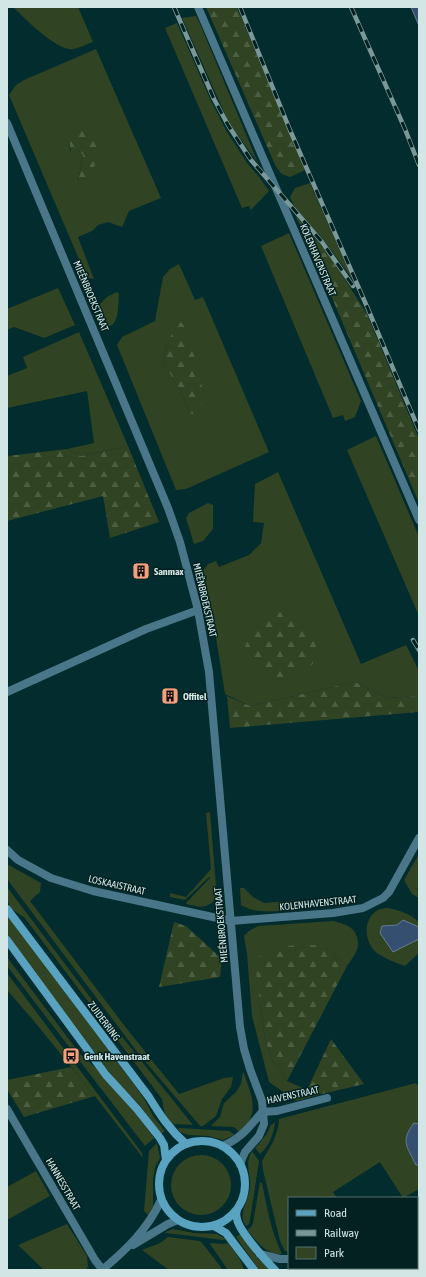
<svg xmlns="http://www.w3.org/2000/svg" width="426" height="1277" font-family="'Asap Condensed',sans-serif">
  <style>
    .green { fill: #304423; fill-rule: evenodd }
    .forest { fill: url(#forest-firs) }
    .water { fill: #354f71; stroke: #647c94 }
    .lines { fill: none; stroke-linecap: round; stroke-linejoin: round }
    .minor { stroke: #497688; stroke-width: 8 }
    .tertiary { stroke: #497688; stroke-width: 8 }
    .secondary { stroke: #59a3c0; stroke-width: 8 }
    .rail-casing { stroke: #7a9898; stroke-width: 4.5 }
    .rail { stroke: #032121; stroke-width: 3; stroke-dasharray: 9; stroke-linecap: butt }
    .labels { text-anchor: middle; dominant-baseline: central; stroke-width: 3; stroke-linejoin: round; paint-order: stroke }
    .street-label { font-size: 10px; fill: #d1e6e5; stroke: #032121 }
    .poi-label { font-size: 10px; font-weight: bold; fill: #d1e6e5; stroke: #032121; text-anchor: start }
  </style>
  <defs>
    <pattern id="forest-firs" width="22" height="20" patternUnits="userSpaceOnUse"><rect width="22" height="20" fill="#304423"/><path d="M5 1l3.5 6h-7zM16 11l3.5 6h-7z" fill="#4d5f43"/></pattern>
  </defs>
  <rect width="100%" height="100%" fill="#022c2d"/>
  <path class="green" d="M13,7H78L93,42C87,44 80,48 73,49C58,52 24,18 13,7Z
    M196,16L200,24L258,163L229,123L182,18Z
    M177,23L211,101L227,132L247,163L260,178L269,191L251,210L249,206L242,208L165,28Z
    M96,49L161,198L129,211L122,227L108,222L98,225L92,231L78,237L94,279L87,278L9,95L16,85L24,80ZM69,141L101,146L78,182L83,155L78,150L70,151Z
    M310,183L353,280L323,239L295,208L290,197L295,188Z
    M295,215L328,253H313Z
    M289,233L361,401L355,417L345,421L343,415L333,418L261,246Z
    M179,264L195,300L203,297L269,452L186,489L176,490L117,345L122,337L155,321L163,277L170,269ZM179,321L190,414L180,390L163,362L166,346Z
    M58,288L75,325L44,338L14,327L7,330V309Z
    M116,292L119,293C118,304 120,324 108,327L99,305L107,297Z
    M79,332L128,446L81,456L67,449L94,443L87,391L7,408V376L27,368L23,357Z
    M376,436L419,537V616L347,450Z
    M278,472L361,664L406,645L419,671V696L387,698L355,682L250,706L225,694L213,619L202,572L208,564L216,561L219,567L249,555L261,543L264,523L253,522L255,484Z
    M208,503L213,505V529L203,541L194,544L186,518L189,513Z
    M210,812L217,898C205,910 201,907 186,904V903L210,878L209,877L185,900L170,897V893L186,897L211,869L206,813Z
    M419,854V885L417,889L419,890V898L412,894L404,880Z
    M7,864L41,883L40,892L30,901L127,1029L179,1094L224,1078L233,1077L231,1087L222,1099L216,1116L203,1126H200L195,1120L138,1053L7,879Z
    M7,887L90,997L193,1125L175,1124L173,1125L165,1115L162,1099L24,917C8,908 7,905 7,887Z
    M240,888H244L253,897L264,903L300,900V909C280,910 260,916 241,905Z
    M387,908C399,910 409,913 419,922V953L405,966C396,963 386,959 377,953C364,943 362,919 378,910C380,909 384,908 387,908Z
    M7,915L136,1087L145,1100L153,1116L165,1131L161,1134L138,1103L121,1087L107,1069L7,936Z
    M334,921C340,923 347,924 352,929C358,934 360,945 356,952C354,957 350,961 347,966L325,947L260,1002L265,1040L273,1062L280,1068L287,1081L307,1090L322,1094L296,1101L269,1082L252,1016L247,954L244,936L249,931L258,926Z
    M7,957L80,1054L97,1069L137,1115L154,1138L145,1146L7,966Z
    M7,973L142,1153L143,1158L94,1095L33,1020L7,990Z
    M243,1071C248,1087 259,1106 248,1123C246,1126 242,1129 239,1132L234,1127L211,1126L220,1117L224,1103L236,1092L241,1084Z
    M416,1083L419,1087V1189L403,1198L380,1162L333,1192L337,1198H289V1252L285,1251L280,1241L263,1170L262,1161L273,1142L278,1128L279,1119Z
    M275,1122C274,1133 269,1147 260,1154L255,1148L266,1135L271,1125Z
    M180,1128L229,1131L235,1135L223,1140L209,1136L188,1135L180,1132L177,1129Z
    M157,1143L160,1158L155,1167L153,1179V1207L148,1215L144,1211L149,1151Z
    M252,1151L259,1161L250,1220L249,1224L246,1226C237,1214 249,1201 250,1187C251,1173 244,1165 252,1151Z
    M171 1185a30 30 0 1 1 60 0a30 30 0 1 1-60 0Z
    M36,1171L50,1196L7,1220V1187Z
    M260,1182L262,1183C267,1207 271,1232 282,1254C266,1255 256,1241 247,1230L251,1227L253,1223Z
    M67,1224L87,1256L88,1267L85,1270H44L18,1245Z
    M173,1229L194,1233L217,1234L226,1239L223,1240L166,1233L165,1232Z
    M240,1234L256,1256L270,1270H259L236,1237Z
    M168,1237L200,1241L203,1244L223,1270H169L142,1250L160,1243Z
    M211,1243L223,1244L228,1243C235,1251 241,1259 244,1270H228L210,1244Z"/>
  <path class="forest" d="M206,7H237L305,170L290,177L282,174L276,167Z
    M73,129L93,131L101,146L88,186L83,190L78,183L83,155L78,150L71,152L69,141Z
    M313,253H328L367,314L419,439V503Z
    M178,321L186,325L205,397L196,414H190L180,390L163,362L166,346Z
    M128,446L159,522L110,538L103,496L7,521V456L67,449L81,456Z
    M287,611L317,639L313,664L285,682L256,669L245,646L264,616Z
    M355,682L387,698L419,696V712L230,728L227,696L250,706Z
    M174,922L186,926L222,959L220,977L159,987Z
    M294,945H314L325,947L347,966L287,1081L280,1068L273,1062L265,1040L255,963C264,948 279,948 294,945Z
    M331,1039L364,1084L322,1094L307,1090Z
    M71,1067L95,1096L24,1117L7,1089V1080Z"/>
  <path class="water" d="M411,7H419V26Z
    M403,920L419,927V939L393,952L380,933L382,926L397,925Z
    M414,1123L419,1124V1165H416C407,1146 400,1142 414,1123Z"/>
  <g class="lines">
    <path class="minor" d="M198,7L419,520
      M7,123L168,508L180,542L198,610L209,672L240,1027L244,1049L250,1069L262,1101L264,1124L259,1136L245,1152L240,1164
      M7,692L146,629L198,610
      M7,850L18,860L51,878L93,891L231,921L333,913L363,908L383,898L389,892L419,838
      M7,1109L95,1260L102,1269
      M262,1112L277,1111L327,1098
      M222,1146C240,1140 250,1126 262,1112
      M260,1254L280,1259H289
      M314,1268L315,1270"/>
    <path class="tertiary" d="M133,1245L168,1224L178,1220
      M102,1270C126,1250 148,1229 161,1200"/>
    <path class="secondary" d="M7,909L149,1097C160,1115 170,1130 186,1144
      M7,940L106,1075L137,1109L160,1138L164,1145L166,1160
      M159 1184a43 43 0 1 1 86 0a43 43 0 1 1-86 0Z
      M237,1210C236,1213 236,1216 237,1219C239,1231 266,1261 275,1270
      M214,1226L226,1233L254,1270"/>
    <g class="rail-casing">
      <path id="rail" d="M174,7L214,99L228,125L251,160L322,242L353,286
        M240,7L290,130L368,309L419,430
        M351,7L405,129L419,165
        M413,640L419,650"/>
    </g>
    <use href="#rail" class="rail"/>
  </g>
  <defs>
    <g id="building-square" transform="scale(0.9)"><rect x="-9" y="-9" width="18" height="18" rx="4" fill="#f2a07f" stroke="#032121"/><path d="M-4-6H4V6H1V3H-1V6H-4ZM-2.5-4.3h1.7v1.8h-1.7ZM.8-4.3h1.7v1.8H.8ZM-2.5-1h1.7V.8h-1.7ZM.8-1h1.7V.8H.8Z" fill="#111"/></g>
    <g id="bus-square" transform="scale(0.9)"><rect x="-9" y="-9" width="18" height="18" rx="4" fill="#f2a07f" stroke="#032121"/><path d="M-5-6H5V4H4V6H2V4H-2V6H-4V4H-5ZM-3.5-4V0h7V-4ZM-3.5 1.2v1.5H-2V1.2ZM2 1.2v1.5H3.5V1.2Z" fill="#111"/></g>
  </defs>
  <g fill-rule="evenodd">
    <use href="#building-square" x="141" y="571"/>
    <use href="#building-square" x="170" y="696"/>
    <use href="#bus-square" x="71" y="1056"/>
  </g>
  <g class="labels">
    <g class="street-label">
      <text transform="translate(318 260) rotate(67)">KOLENHAVENSTRAAT</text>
      <text transform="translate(91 296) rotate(67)">MIEËNBROEKSTRAAT</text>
      <text transform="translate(205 600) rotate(77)">MIEËNBROEKSTRAAT</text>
      <text transform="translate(117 885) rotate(13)">LOSKAAISTRAAT</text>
      <text transform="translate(318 903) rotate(-6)">KOLENHAVENSTRAAT</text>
      <text transform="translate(221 925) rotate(-95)">MIEËNBROEKSTRAAT</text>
      <text transform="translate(104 1021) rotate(53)">ZUIDERRING</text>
      <text transform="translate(293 1095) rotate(-12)">HAVENSTRAAT</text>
      <text transform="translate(63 1184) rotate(60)">HANNESSTRAAT</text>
    </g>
    <g class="poi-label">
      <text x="154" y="571">Sanmax</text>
      <text x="183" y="696">Offitel</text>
      <text x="84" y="1056">Genk Havenstraat</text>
    </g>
  </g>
  <rect width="426" height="1277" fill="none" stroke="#d1e6e5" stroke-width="16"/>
  <rect x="288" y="1197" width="130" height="72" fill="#032121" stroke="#55706f"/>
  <rect x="296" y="1210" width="20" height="6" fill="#59a3c0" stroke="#55706f"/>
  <text x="324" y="1217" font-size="12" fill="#d1e6e5">Road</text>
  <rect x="296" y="1230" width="20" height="6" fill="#7a9898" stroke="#55706f"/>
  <text x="324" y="1237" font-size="12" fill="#d1e6e5">Railway</text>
  <rect x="296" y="1247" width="20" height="12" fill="#304423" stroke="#55706f"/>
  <text x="324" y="1257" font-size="12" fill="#d1e6e5">Park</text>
</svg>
